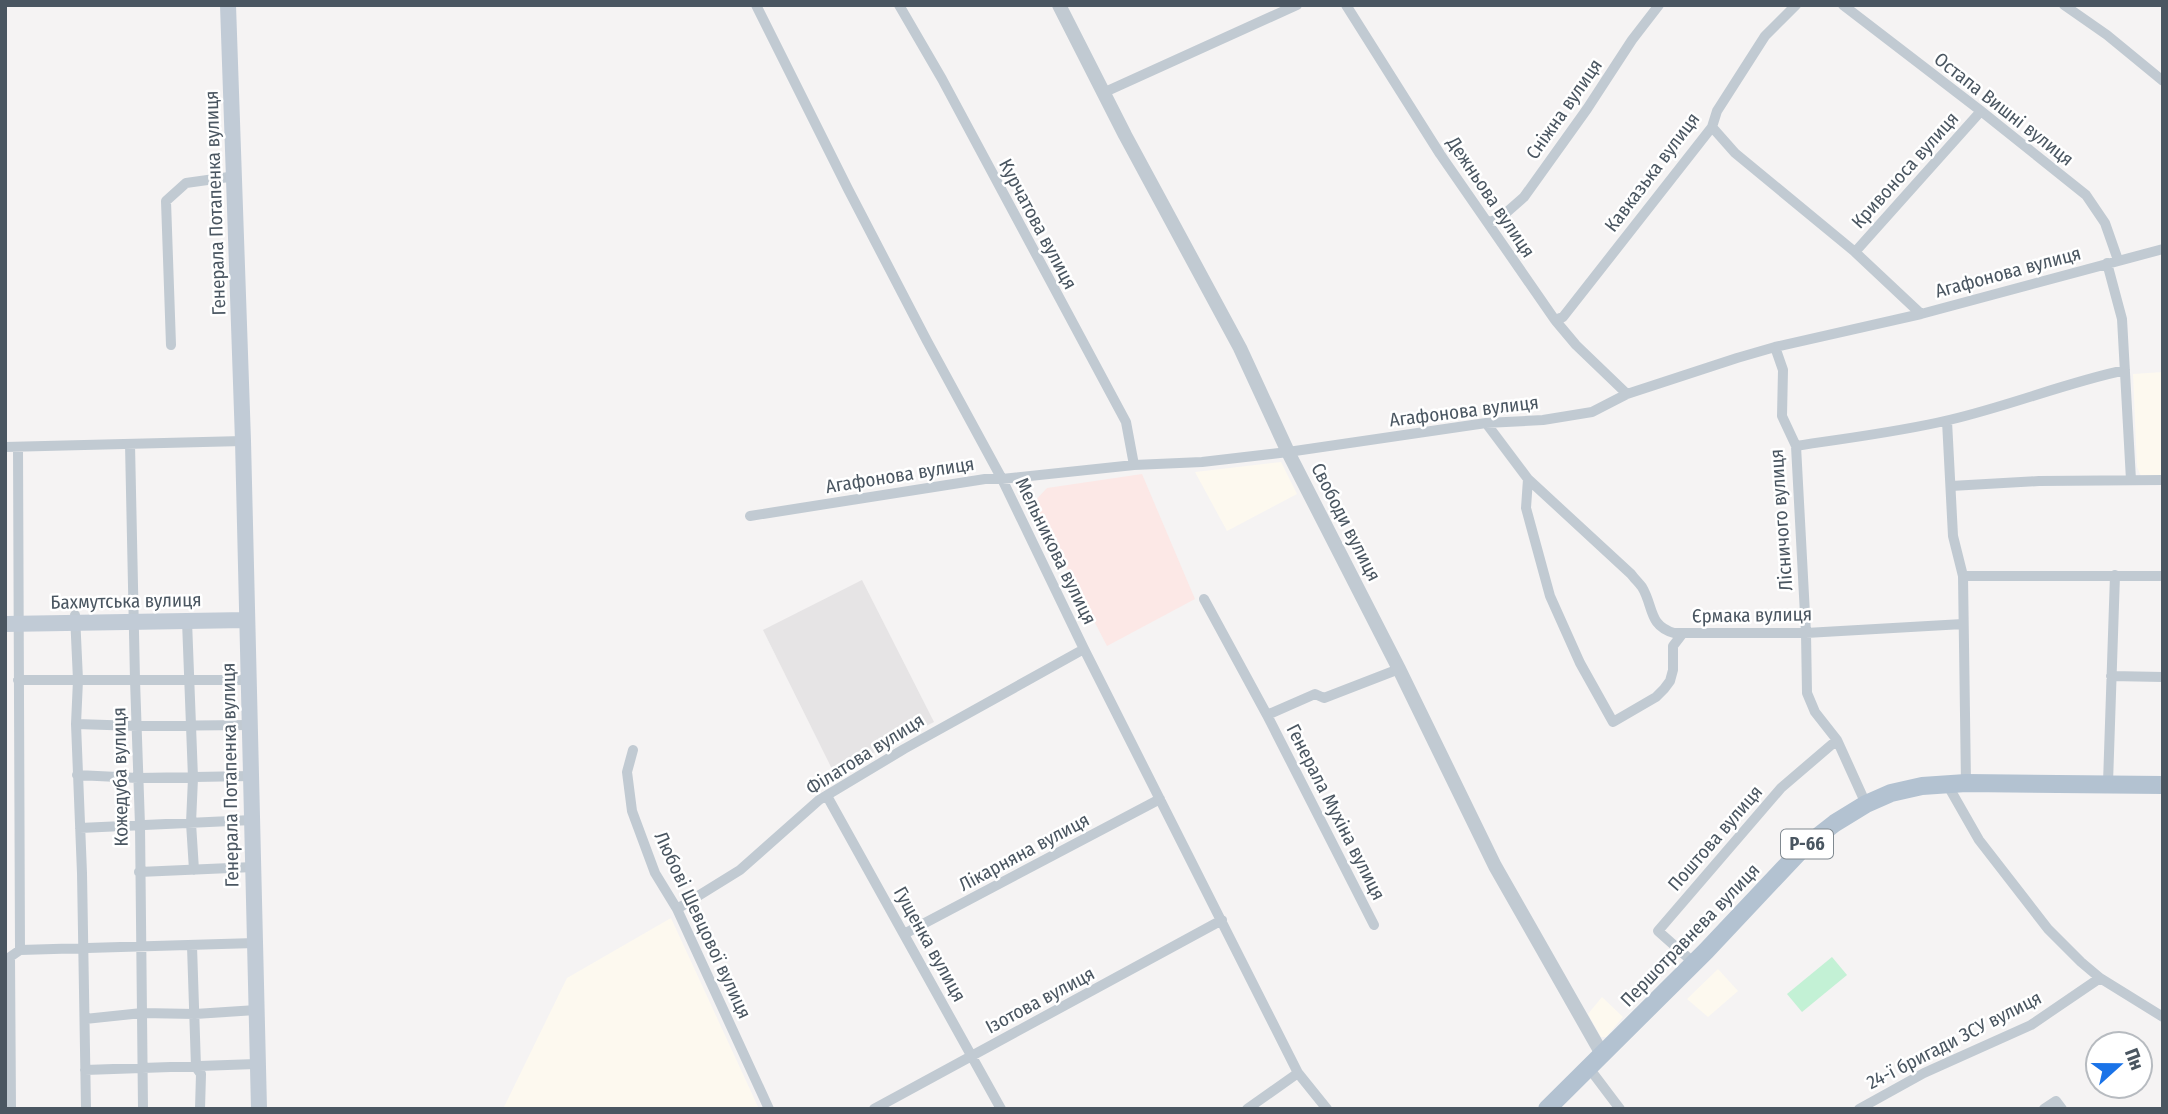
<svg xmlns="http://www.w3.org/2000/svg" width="2168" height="1114" font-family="'Fira Sans Condensed',sans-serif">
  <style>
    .commercial { fill: #fdf9ef }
    .education { fill: #e6e4e5 }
    .medical { fill: #fce8e6 }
    .green { fill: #c3f1d5 }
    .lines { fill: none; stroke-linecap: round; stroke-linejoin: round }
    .minor { stroke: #c1cad2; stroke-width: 10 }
    .tertiary { stroke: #c1cad2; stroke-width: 14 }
    .secondary { stroke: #c1cbd6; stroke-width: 16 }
    .primary { stroke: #b3c2d1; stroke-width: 18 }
    .labels { text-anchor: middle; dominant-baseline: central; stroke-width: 5; stroke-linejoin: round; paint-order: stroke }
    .shield { fill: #fff; stroke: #808990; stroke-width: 2 }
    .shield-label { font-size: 18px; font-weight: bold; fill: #4a5661 }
    .street-label { font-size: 19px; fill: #4a5661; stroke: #fff }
  </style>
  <rect width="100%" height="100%" fill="#f5f3f3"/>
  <path class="commercial" d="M2163,372V477L2141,476L2137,467L2133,374Z
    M1281,462L1297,494L1227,531L1195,472Z
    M671,918L759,1109H503L567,978Z
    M1718,969L1738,991L1708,1017L1687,999Z
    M1602,997L1623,1017L1606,1037H1601L1588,1014Z"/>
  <path class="education" d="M862,580L934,722L834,773L763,630Z"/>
  <path class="medical" d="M1142,474L1195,599L1107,646L1033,503L1047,488Z"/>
  <path class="green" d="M1832,957L1847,975L1802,1012L1787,994Z"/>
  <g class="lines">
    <path class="minor" d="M756,5L848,189L927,341L1002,479L1084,649L1298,1073L1327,1109
      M899,5L942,79L1126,422L1134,465
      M1346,5L1440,154L1555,320L1576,345L1627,394
      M1843,5L1981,111L2086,195L2105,223L2118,260
      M2064,5L2107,35L2163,81
      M1105,92L1297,5
      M1712,127L1735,153L1855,252L1921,314
      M1488,222L1499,219L1524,197L1587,109L1632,40L1659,5
      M1855,252L1981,111
      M2107,263L2122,319L2131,480
      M1555,320L1563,317L1712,127L1717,111L1765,36L1796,5
      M171,345L166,201L186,183L236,176
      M1775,347L1783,370L1782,416L1796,446L1806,633L1807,693L1815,712L1837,740L1866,804
      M1947,421L1953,536L1963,576L1966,783
      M1486,423L1528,479L1631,574C1634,578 1639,583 1642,587C1654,607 1648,625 1674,633H1806L1963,624
      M130,444L135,680L140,825L143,1109
      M1796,446C1847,438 1899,432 1949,420C2009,406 2065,383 2125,370
      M5,447L243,441
      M1528,479L1526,508L1550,596L1580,663L1613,722L1656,697L1664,689L1670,681L1673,670V646L1683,633
      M1951,486L2039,481L2163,480
      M750,516L985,479H1002L1134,465L1202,462L1288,452L1486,423L1543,420L1592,412L1627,394L1737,358L1775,347L1921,314L2163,249
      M1963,576H2163
      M1204,599L1267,715L1374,925
      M75,615L78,680L76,724L82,873L86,1109
      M187,621L193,778L191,823L194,870
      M2111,676L2163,677
      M18,680H249
      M1267,715L1315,694L1324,698L1399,669
      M76,724L138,726L249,725
      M633,750L627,772L632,811L655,873L677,909L769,1109
      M77,775L138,778L251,776
      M2108,783L2115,575
      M1947,784L1979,840L2048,929L2081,962L2100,978L2163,1017
      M827,796L1001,1109
      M80,828L252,820
      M139,872L253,867
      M677,909L740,870L819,800L904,749L1084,649
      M904,934L1160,799
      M192,946L196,1067L201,1074L200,1109
      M20,950L255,943
      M1694,963L1658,931L1781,788L1837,740
      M85,1019L142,1013L195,1014L257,1010
      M1589,1068L1620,1109
      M85,1070L258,1064
      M11,1109L10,957L20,950L18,447
      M874,1109L1222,920
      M1247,1109L1298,1073
      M1859,1109L1924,1073L2031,1025L2100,978
      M2044,1109L2056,1101L2062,1109"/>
    <path class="tertiary" d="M1059,5L1125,135L1240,348L1288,452L1399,669L1495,866L1602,1054"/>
    <path class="secondary" d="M228,5L243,441L259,1109
      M5,624L247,620"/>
    <path class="primary" d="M1547,1109L1706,951L1803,848L1835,823L1866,804L1891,793L1922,786L1966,783L2163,785"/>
  </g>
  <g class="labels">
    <rect class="shield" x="1781" y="829.5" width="52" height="29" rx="5"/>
    <g class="shield-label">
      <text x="1807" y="844">Р-66</text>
    </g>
    <g class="street-label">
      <text transform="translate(1564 109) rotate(-55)">Сніжна вулиця</text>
      <text transform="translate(2004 109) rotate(38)">Остапа Вишні вулиця</text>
      <text transform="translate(1905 170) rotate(-48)">Кривоноса вулиця</text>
      <text transform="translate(1652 172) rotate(-53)">Кавказька вулиця</text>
      <text transform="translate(1491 197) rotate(56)">Дежньова вулиця</text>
      <text transform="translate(215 203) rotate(-92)">Генерала Потапенка вулиця</text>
      <text transform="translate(1038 224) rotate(62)">Курчатова вулиця</text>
      <text transform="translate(2008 272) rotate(-15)">Агафонова вулиця</text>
      <text transform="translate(1464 411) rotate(-7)">Агафонова вулиця</text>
      <text transform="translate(900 475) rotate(-9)">Агафонова вулиця</text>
      <text transform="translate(1781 520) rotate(-94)">Лісничого вулиця</text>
      <text transform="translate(1346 522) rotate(63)">Свободи вулиця</text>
      <text transform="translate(1056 551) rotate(64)">Мельникова вулиця</text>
      <text transform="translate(126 601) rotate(-1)">Бахмутська вулиця</text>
      <text transform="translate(1752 615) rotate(-1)">Єрмака вулиця</text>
      <text transform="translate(865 754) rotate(-32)">Філатова вулиця</text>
      <text transform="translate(230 775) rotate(-91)">Генерала Потапенка вулиця</text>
      <text transform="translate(120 777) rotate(-91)">Кожедуба вулиця</text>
      <text transform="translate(1336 812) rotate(63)">Генерала Мухіна вулиця</text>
      <text transform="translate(1715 838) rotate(-49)">Поштова вулиця</text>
      <text transform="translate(1024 852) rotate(-28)">Лікарняна вулиця</text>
      <text transform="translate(703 925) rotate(65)">Любові Шевцової вулиця</text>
      <text transform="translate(1690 935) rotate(-46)">Першотравнева вулиця</text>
      <text transform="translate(930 944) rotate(61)">Гущенка вулиця</text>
      <text transform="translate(1040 1000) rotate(-28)">Ізотова вулиця</text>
      <text transform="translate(1954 1040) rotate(-27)">24-ї бригади ЗСУ вулиця</text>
    </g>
  </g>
  <rect width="2168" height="1114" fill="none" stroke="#4a5661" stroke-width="14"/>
  <g transform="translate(2119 1065) rotate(69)"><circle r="33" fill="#ffffff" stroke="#b7bbc0" stroke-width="2"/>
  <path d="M0-5L12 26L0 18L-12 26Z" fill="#1a73e8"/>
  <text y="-10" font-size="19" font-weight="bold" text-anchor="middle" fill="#4a5661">Пн</text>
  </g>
</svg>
